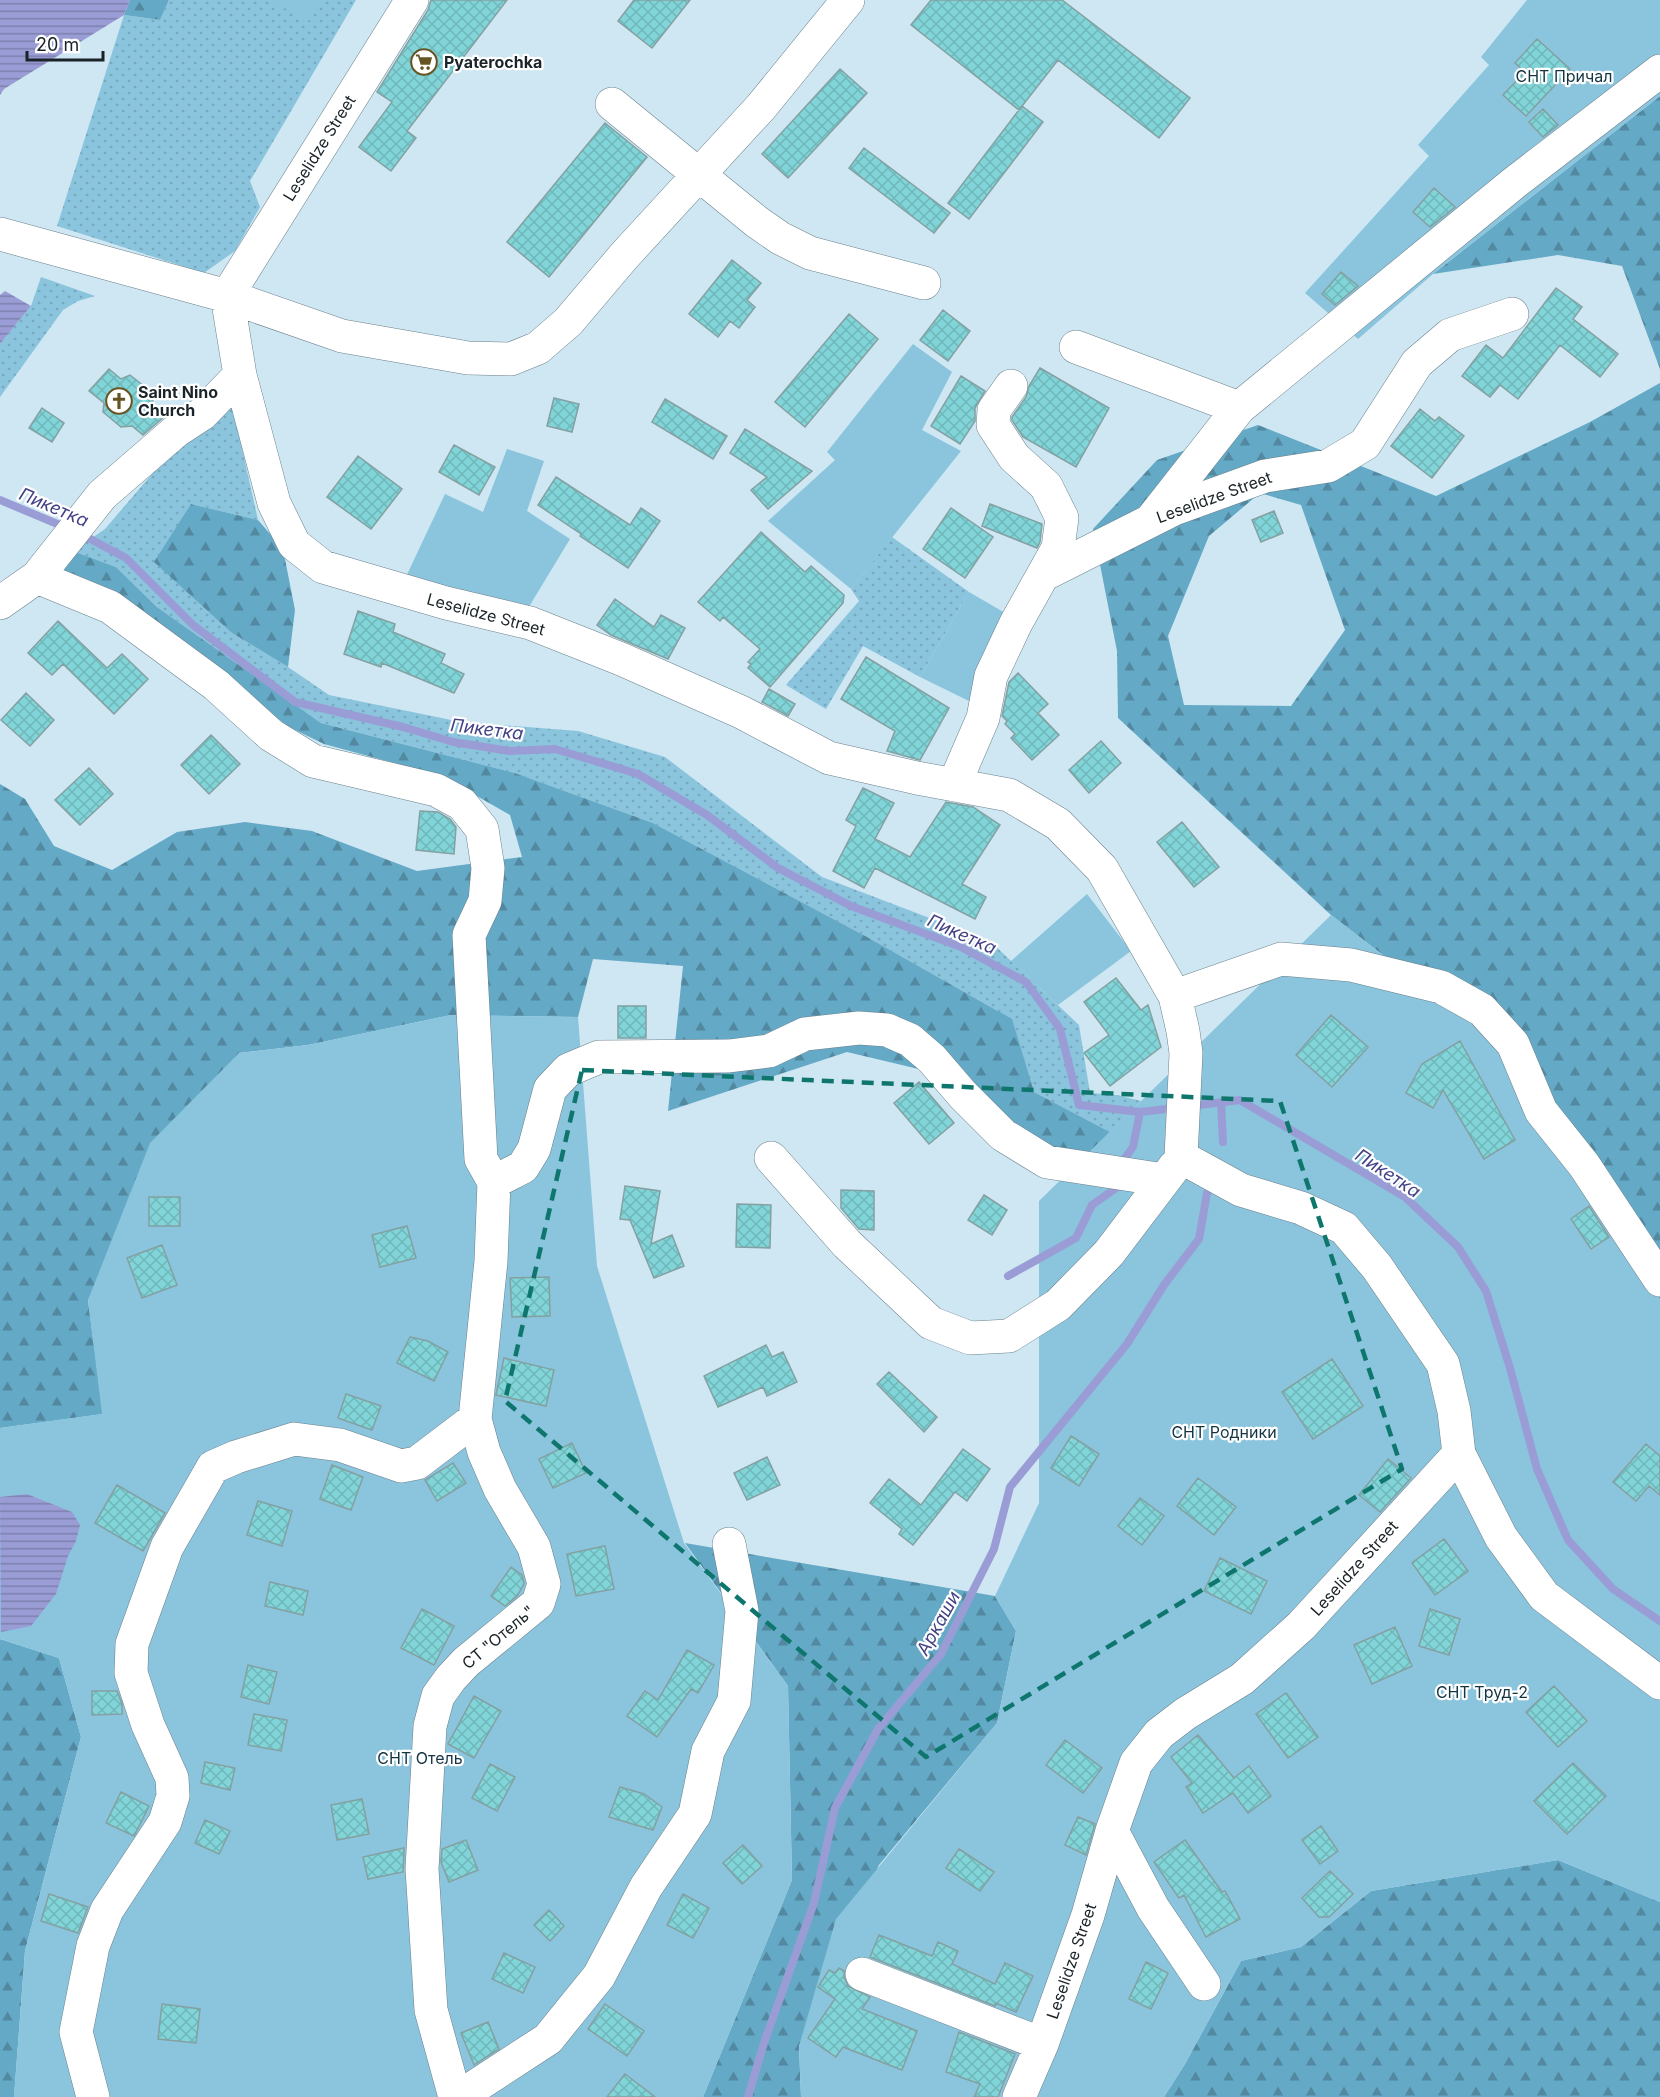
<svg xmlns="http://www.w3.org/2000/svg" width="1660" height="2097" font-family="Inter,sans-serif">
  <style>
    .grass { fill: url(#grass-dots) }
    .forest { fill: url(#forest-firs); fill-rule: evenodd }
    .garden { fill: #8ac4dd }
    .water { fill: url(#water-rules) }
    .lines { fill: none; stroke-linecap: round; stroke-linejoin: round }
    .stream { stroke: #9a9dd5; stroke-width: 8 }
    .building { fill: url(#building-cross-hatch); stroke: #84a0a1; stroke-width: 1.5 }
    .minor-casing { stroke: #6b818c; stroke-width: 34 }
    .minor { stroke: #fff; stroke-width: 33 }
    .marked { fill: none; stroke: #0f766e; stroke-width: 4.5; stroke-dasharray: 12 8; stroke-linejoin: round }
    .labels { text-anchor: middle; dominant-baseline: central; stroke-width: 4.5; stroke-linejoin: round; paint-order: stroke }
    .poi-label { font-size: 16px; font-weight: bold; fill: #1a2327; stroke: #fff; text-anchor: start }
    .park-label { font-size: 16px; fill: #143542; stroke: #fff }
    .street-label { font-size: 16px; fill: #1a2327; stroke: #fff }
    .water-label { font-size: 18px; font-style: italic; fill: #444286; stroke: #fff }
  </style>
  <defs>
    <pattern id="grass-dots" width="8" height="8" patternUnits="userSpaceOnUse" patternTransform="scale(1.5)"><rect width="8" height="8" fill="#8ac4dd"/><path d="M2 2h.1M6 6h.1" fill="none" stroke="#76a8be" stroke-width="1.8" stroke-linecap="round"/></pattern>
    <pattern id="forest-firs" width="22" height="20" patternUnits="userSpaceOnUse" patternTransform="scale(1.5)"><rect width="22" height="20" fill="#64a9c6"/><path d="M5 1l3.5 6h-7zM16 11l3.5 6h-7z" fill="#5289a1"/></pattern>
    <pattern id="water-rules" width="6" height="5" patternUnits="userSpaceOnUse" patternTransform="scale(1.5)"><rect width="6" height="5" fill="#9a9dd5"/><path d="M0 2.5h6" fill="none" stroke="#7d80ad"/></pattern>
    <pattern id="building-cross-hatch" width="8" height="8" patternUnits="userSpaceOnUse" patternTransform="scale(1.5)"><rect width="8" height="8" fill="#81d5d9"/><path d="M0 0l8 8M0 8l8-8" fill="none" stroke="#6fb7ba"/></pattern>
  </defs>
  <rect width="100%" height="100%" fill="#cee7f2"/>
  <path class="grass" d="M169,0H356L250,181L260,207L235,251L204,273L57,226L124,15L160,20Z
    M41,277L95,296L78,301L63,310L0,397V344L31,306Z
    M230,395L258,520L191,504L232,633L288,667L329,695L461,722L578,731L665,757L822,877L990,941L1079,1025L1090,1093L1117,1095L1141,1101L1110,1132L1034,1092L998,1011L869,938L653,823L515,773L321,723L157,607L116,567L73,551L105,529L158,467Z
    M892,537L969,592L920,677L863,646L826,709L786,685L859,601L851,589Z"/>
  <path class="forest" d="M130,0H169L160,20L124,15Z
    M1660,96V369L1622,266L1558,255L1433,274Z
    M1660,383V1300L1630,1223L1488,1036L1331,915L1118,718L1117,651L1093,529L1157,460L1258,425L1436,496L1590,422ZM1260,493L1301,505L1345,630L1291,706L1184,705L1168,636L1209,536Z
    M191,504L258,520L283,549L295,610L288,667L232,633L154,562Z
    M73,551L116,567L157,607L321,723L515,773L653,823L869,938L1012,1019L1034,1092L1110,1132L1061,1180L927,1071L847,1052L668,1111L683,966L593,959L578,1017L451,1015L308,1045L239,1053L88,1300L103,1414L0,1428V784L25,799L54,846L112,870L177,832L245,822L312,831L417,871L522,857L510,815L442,776L324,744L289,727L110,594L61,573Z
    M685,1543L995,1596L1016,1631L997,1723L879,1865L799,2046L801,2097H703L792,1880L788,1686Z
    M0,1639L59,1658L81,1737L25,1951L14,2097H0Z
    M1558,1860L1660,1902V2097H1164L1185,2064L1241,1961L1301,1947L1371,1891Z"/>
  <path class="garden" d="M269,0H321L309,21Z
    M1527,0H1660V96L1433,274L1358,339L1305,293L1429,156L1418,145L1489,65L1481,57Z
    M913,344L952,372L922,430L961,451L851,589L768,521L835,460L827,452Z
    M507,449L544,461L527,511L570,539L527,610L404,581L445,494L483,512Z
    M969,592L1012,617L969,701L920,677Z
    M1087,894L1131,951L1058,1005L1011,961Z
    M1331,915L1488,1036L1630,1223L1660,1300V1902L1558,1860L1371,1891L1301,1947L1241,1961L1185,2064L1164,2097H801L799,2046L836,1919L997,1723L1016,1631L995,1596L1039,1503V1201Z
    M451,1015L578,1017L597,1266L684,1543L788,1686L792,1880L703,2097H14L25,1951L81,1737L59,1658L0,1639V1428L102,1414L88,1300L150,1143L239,1053L308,1045Z"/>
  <path class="water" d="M0,0H130L124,15L4,89L0,95Z
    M5,291L31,306L0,344V295Z
    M27,1494L72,1512L80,1525L76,1541L68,1556L56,1594L31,1626L1,1632L0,1497Z"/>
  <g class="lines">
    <path class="stream" d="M0,500L67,528
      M81,534L126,558L193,625L295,702L403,727L453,742L510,751L555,749L638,774L707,815L778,868L851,906L961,947L1026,982L1060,1029L1079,1105L1140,1112L1176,1108
      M1221,1102L1223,1142
      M1191,1106L1240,1100L1405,1197L1458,1247L1486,1291L1510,1368L1537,1469L1568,1540L1613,1589L1660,1621
      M1122,1162L1133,1147L1140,1112
      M1008,1276L1076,1238L1092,1205L1119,1186
      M748,2097L764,2043L814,1903L835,1808L878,1729L941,1654L994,1549L1010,1487L1127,1344L1164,1285L1199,1239L1207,1193"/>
  </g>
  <path class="building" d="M431,0H507L407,131L416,138L391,171L359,147L392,102L377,92L428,10Z
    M634,0H690L652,48L618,21Z
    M931,0H1062L1190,98L1159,138L1058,60L1019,110L911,25Z
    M1537,39L1570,69L1526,116L1503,95L1525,72L1515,63Z
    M840,69L867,93L788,178L762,154Z
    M1022,106L1043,122L969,219L948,203Z
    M1543,109L1558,125L1543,137L1529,122Z
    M605,123L647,157L549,277L507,242Z
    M864,148L950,213L934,233L849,168Z
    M1434,188L1455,207L1430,227L1413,212Z
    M732,260L761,283L747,300L755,307L739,328L730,321L718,337L689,314Z
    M1341,272L1358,286L1335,305L1322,294Z
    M1556,288L1582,307L1573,319L1618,354L1600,377L1560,345L1518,399L1500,385L1490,397L1462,376L1486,345L1503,358Z
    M943,310L970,331L948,361L920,340Z
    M849,314L878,339L805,427L775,402Z
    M1040,368L1109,408L1076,467L1023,437L1012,420V417L1026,397L1029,386Z
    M109,369L121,379L130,375L154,394L152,404L166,415L143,435L132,426L121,427L103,412L104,403L89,391Z
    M961,376L985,391L975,408V421L960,444L931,426Z
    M554,398L579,404L572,432L547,426Z
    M665,399L727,436L713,459L652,422Z
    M42,408L64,423L52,442L29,428Z
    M1420,409L1435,421L1439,417L1464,436L1432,478L1391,446Z
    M745,429L812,471L768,509L751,490L767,477L730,453Z
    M454,445L495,467L479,495L439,472Z
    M358,456L402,489L371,529L327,497Z
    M556,477L630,525L641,508L660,521L628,568L580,536L581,534L538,505Z
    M990,504L1042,524L1040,542L1037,548L982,526Z
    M951,508L993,537L965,578L923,549Z
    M1274,511L1283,533L1261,542L1252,520Z
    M761,532L805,572L811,566L844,595L843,603L770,687L748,668L751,664L748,662L760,649L723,617L720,621L698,602Z
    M615,599L654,627L661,615L685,628L668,659L611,635L597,625Z
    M358,611L395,624L393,632L445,654L441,663L464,674L454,693L382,663L381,667L344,654Z
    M58,621L107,668L122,654L148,679L114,714L63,664L52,675L28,653Z
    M866,657L949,708L920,760L887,751L895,731L841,699Z
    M1018,673L1048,704L1038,713L1059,735L1032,760L1011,738L1015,734L1005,724L1007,721L1002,716L1009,682Z
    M769,689L795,704L788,716L762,702Z
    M26,693L54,720L30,746L1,720Z
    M211,735L240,764L209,794L181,765Z
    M1101,741L1121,763L1089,793L1069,770Z
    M89,768L113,794L80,825L55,800Z
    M863,788L894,803L875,839L910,857L946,802L973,807L1000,825L962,884L986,897L975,919L875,868L864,888L833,871L856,826L846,820Z
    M420,811L438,812L450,819L456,827L454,854L416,850Z
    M1182,822L1219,867L1194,887L1157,842Z
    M1116,978L1141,1010L1148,1005L1161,1047L1110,1086L1084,1053L1109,1035L1084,1002Z
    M618,1006H646V1038H618Z
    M1331,1015L1368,1047L1332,1087L1296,1055Z
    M1460,1041L1515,1140L1484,1159L1443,1090L1433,1108L1406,1093L1422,1064Z
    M919,1082L954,1123L929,1144L894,1103Z
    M625,1186L660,1191L651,1244L672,1235L684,1266L654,1278L630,1220L620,1219Z
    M841,1190L874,1191V1230L859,1229L841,1208Z
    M984,1195L1007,1210L992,1235L968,1220Z
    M149,1197H180V1226H149Z
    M737,1204L771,1205L770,1248L736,1247Z
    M1589,1206L1609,1237L1591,1249L1571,1219Z
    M407,1226L416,1258L380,1267L372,1235Z
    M162,1245L177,1285L142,1298L127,1258Z
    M549,1277L550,1316L512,1317L510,1278Z
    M410,1337L428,1341L448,1352L434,1381L397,1363Z
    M766,1345L772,1357L783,1352L797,1382L767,1396L763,1387L718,1407L704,1376Z
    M504,1358L554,1370L546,1406L496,1395Z
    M1332,1359L1363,1406L1313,1439L1282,1392Z
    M889,1372L937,1417L924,1432L877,1384Z
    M346,1394L381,1406L372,1430L338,1418Z
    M1071,1436L1099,1454L1079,1486L1051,1468Z
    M572,1443L586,1473L553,1488L539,1459Z
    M1646,1444L1660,1456V1495L1649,1486L1636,1501L1613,1482Z
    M963,1449L990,1469L967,1501L955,1492L913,1545L899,1534L902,1529L870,1503L889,1479L921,1505Z
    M767,1457L780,1485L747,1500L734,1473Z
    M1388,1459L1411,1478L1380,1512L1359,1495Z
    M453,1463L466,1483L437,1501L425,1480Z
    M332,1465L363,1477L351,1510L320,1499Z
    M1198,1478L1236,1507L1214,1535L1177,1506Z
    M117,1485L165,1513L143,1551L95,1523Z
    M1140,1498L1164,1516L1142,1545L1118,1526Z
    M258,1501L292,1511L282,1546L247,1535Z
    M1444,1539L1468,1571L1435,1595L1412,1563Z
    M605,1546L614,1589L576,1596L567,1554Z
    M1220,1558L1267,1581L1251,1614L1204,1591Z
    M511,1567L522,1575L524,1584L517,1596L505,1606L491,1596Z
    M270,1582L308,1591L303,1615L265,1606Z
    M422,1609L454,1626L434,1665L401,1648Z
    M1430,1609L1460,1619L1449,1655L1419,1646Z
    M1395,1627L1412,1666L1372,1684L1354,1645Z
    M687,1650L714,1665L698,1693L691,1689L657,1737L627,1716L645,1691L658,1700Z
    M248,1665L277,1672L269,1704L241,1697Z
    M1554,1686L1587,1721L1558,1747L1526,1712Z
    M92,1691H117L122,1704V1714L92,1715Z
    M1286,1693L1318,1737L1288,1758L1256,1714Z
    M474,1696L501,1711L474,1758L448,1744Z
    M254,1714L287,1720L281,1751L248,1745Z
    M1198,1735L1234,1778L1249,1766L1271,1796L1248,1813L1233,1793L1203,1813L1186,1787L1192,1783L1171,1757Z
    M1065,1740L1102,1768L1083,1793L1046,1765Z
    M205,1762L235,1768L230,1790L201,1783Z
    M1573,1763L1606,1796L1567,1834L1534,1801Z
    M490,1764L515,1777L497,1811L472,1798Z
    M620,1787L644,1794L662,1807L653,1830L609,1817Z
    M121,1792L149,1806L134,1836L106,1823Z
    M362,1799L369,1834L337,1840L331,1805Z
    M1078,1817L1095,1824L1086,1855L1065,1845Z
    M205,1820L230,1831L219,1854L195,1843Z
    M1321,1826L1338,1851L1320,1864L1302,1840Z
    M466,1840L478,1870L449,1882L441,1862L442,1849Z
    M1185,1840L1222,1892L1225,1891L1240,1919L1206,1937L1184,1895L1179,1898L1154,1862Z
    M743,1845L762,1866L742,1884L723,1863Z
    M404,1848L403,1872L368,1879L363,1857Z
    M959,1849L994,1872L980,1891L946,1868Z
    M1330,1871L1353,1894L1329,1917H1319L1302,1898Z
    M49,1894L88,1907L78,1933L41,1921Z
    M683,1894L709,1908L693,1938L667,1925Z
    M549,1910L564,1926L550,1941L534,1925Z
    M879,1935L932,1956L938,1942L958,1951L952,1964L995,1984L1005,1963L1033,1976L1016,2012L996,2003L995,2006L870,1957Z
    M504,1953L535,1967L523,1993L492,1979Z
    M1146,1962L1168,1973L1151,2009L1129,1999Z
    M839,1968L844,1971V1977L848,1986L870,1997L862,2009L917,2031L902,2070L843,2047L836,2057L808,2038L835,1999L818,1987L829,1970L835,1973Z
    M162,2004L200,2009L196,2043L158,2039Z
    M605,2004L644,2031L627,2056L588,2029Z
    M488,2022L499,2049L474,2065L461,2033Z
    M959,2032L1015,2054L998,2097H974L980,2084L946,2072Z
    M625,2074L655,2097H607Z"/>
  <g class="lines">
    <g class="minor-casing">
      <path id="minor" d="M848,0L761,107L624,256L568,322L538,348L511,359L468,358L342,336L227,296L240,375L274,503L294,544L323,567L446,603L530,623L621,659L741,712L829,758L917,778L1009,795L1058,824L1102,869L1175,996L1183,1031L1186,1053L1181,1157L1241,1190L1301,1208L1344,1228L1377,1267L1443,1364L1454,1411L1459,1454L1301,1626L1242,1679L1185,1714L1159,1734L1136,1763L1112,1831L1088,1915L1042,2044L1019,2097
        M612,104L757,222L780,238L810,253L924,283
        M0,234L227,296L412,0
        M1076,347L1239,408
        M1151,520L1239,408L1514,183L1660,71
        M1043,575L1174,509L1265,476L1328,466L1365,444L1417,363L1450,335L1512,314
        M37,577L110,607L216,685L271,735L313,761L436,790L462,804L482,829L488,868L485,901L469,935L481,1159L494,1182L491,1261L475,1419L484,1452L500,1489L534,1547L544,1584L538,1603L466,1662L451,1678L438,1696L430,1726L422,1869L431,2010L455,2097
        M0,603L37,577L102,495L176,431L202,414L240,375
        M954,785L983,718L991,676L1016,623L1058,548L1062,518L1046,486L1014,457L993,425L994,410L1011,386
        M1175,996L1281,959L1351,965L1441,987L1482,1010L1513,1044L1541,1111L1584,1165L1660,1280
        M771,1158L847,1244L931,1323L970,1338L1009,1336L1058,1305L1109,1253L1175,1166
        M494,1182L523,1167L534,1149L550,1089L568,1070L599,1057L729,1056L769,1051L805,1034L859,1028L887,1030L910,1040L932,1059L963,1095L1003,1135L1047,1162L1164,1180
        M1459,1454L1501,1537L1544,1596L1660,1683
        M1112,1831L1153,1908L1204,1984
        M862,1974L1042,2044
        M93,2097L76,2032L93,1946L107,1910L165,1822L173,1796L172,1778L148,1725L131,1673L132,1644L167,1547L213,1467L236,1457L294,1439L340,1445L401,1466L417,1463L475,1419
        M459,2097L548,2039L599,1976L646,1887L695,1814L708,1751L734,1701L742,1611L729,1544"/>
    </g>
    <use href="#minor" class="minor"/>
  </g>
  <path class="marked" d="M582,1070L1280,1101L1402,1469L926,1757L505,1401Z"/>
  <defs>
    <g id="supermarket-ring" transform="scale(1.35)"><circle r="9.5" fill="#fff" stroke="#652" stroke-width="1.5"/><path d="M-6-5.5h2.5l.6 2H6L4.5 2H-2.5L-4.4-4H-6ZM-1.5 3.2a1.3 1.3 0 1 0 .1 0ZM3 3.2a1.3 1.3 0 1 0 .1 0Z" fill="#652"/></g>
    <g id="church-ring" transform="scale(1.35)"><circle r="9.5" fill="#fff" stroke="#652" stroke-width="1.5"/><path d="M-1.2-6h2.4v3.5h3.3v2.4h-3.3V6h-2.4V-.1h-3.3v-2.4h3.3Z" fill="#652"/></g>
  </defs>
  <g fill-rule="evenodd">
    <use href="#supermarket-ring" x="424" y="62"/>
    <use href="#church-ring" x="119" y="401"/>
  </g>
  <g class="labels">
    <g class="poi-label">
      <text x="444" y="62">Pyaterochka</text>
      <text x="138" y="392">Saint Nino<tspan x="138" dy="18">Church</tspan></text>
    </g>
    <g class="park-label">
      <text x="1564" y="76">СНТ Причал</text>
      <text x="1224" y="1432">СНТ Родники</text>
      <text x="1482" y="1692">СНТ Труд-2</text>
      <text x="420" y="1758">СНТ Отель</text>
    </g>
    <g class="street-label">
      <text transform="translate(319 148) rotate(-58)">Leselidze Street</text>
      <text transform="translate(1214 497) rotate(-20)">Leselidze Street</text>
      <text transform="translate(486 614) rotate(15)">Leselidze Street</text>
      <text transform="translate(1354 1568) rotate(-48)">Leselidze Street</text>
      <text transform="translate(498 1637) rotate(-40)">СТ "Отель"</text>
      <text transform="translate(1071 1961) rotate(-71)">Leselidze Street</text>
    </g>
    <g class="water-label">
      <text transform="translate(54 507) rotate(23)">Пикетка</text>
      <text transform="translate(487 729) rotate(7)">Пикетка</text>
      <text transform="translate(962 934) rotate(24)">Пикетка</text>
      <text transform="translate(1388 1173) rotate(33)">Пикетка</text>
      <text transform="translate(938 1623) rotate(-61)">Аркаши</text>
    </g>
  </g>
  <path d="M27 51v9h76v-9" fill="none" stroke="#1a2327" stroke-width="3"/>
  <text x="36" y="51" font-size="18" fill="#1a2327" stroke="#ffffff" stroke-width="4.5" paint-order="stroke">20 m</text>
</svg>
